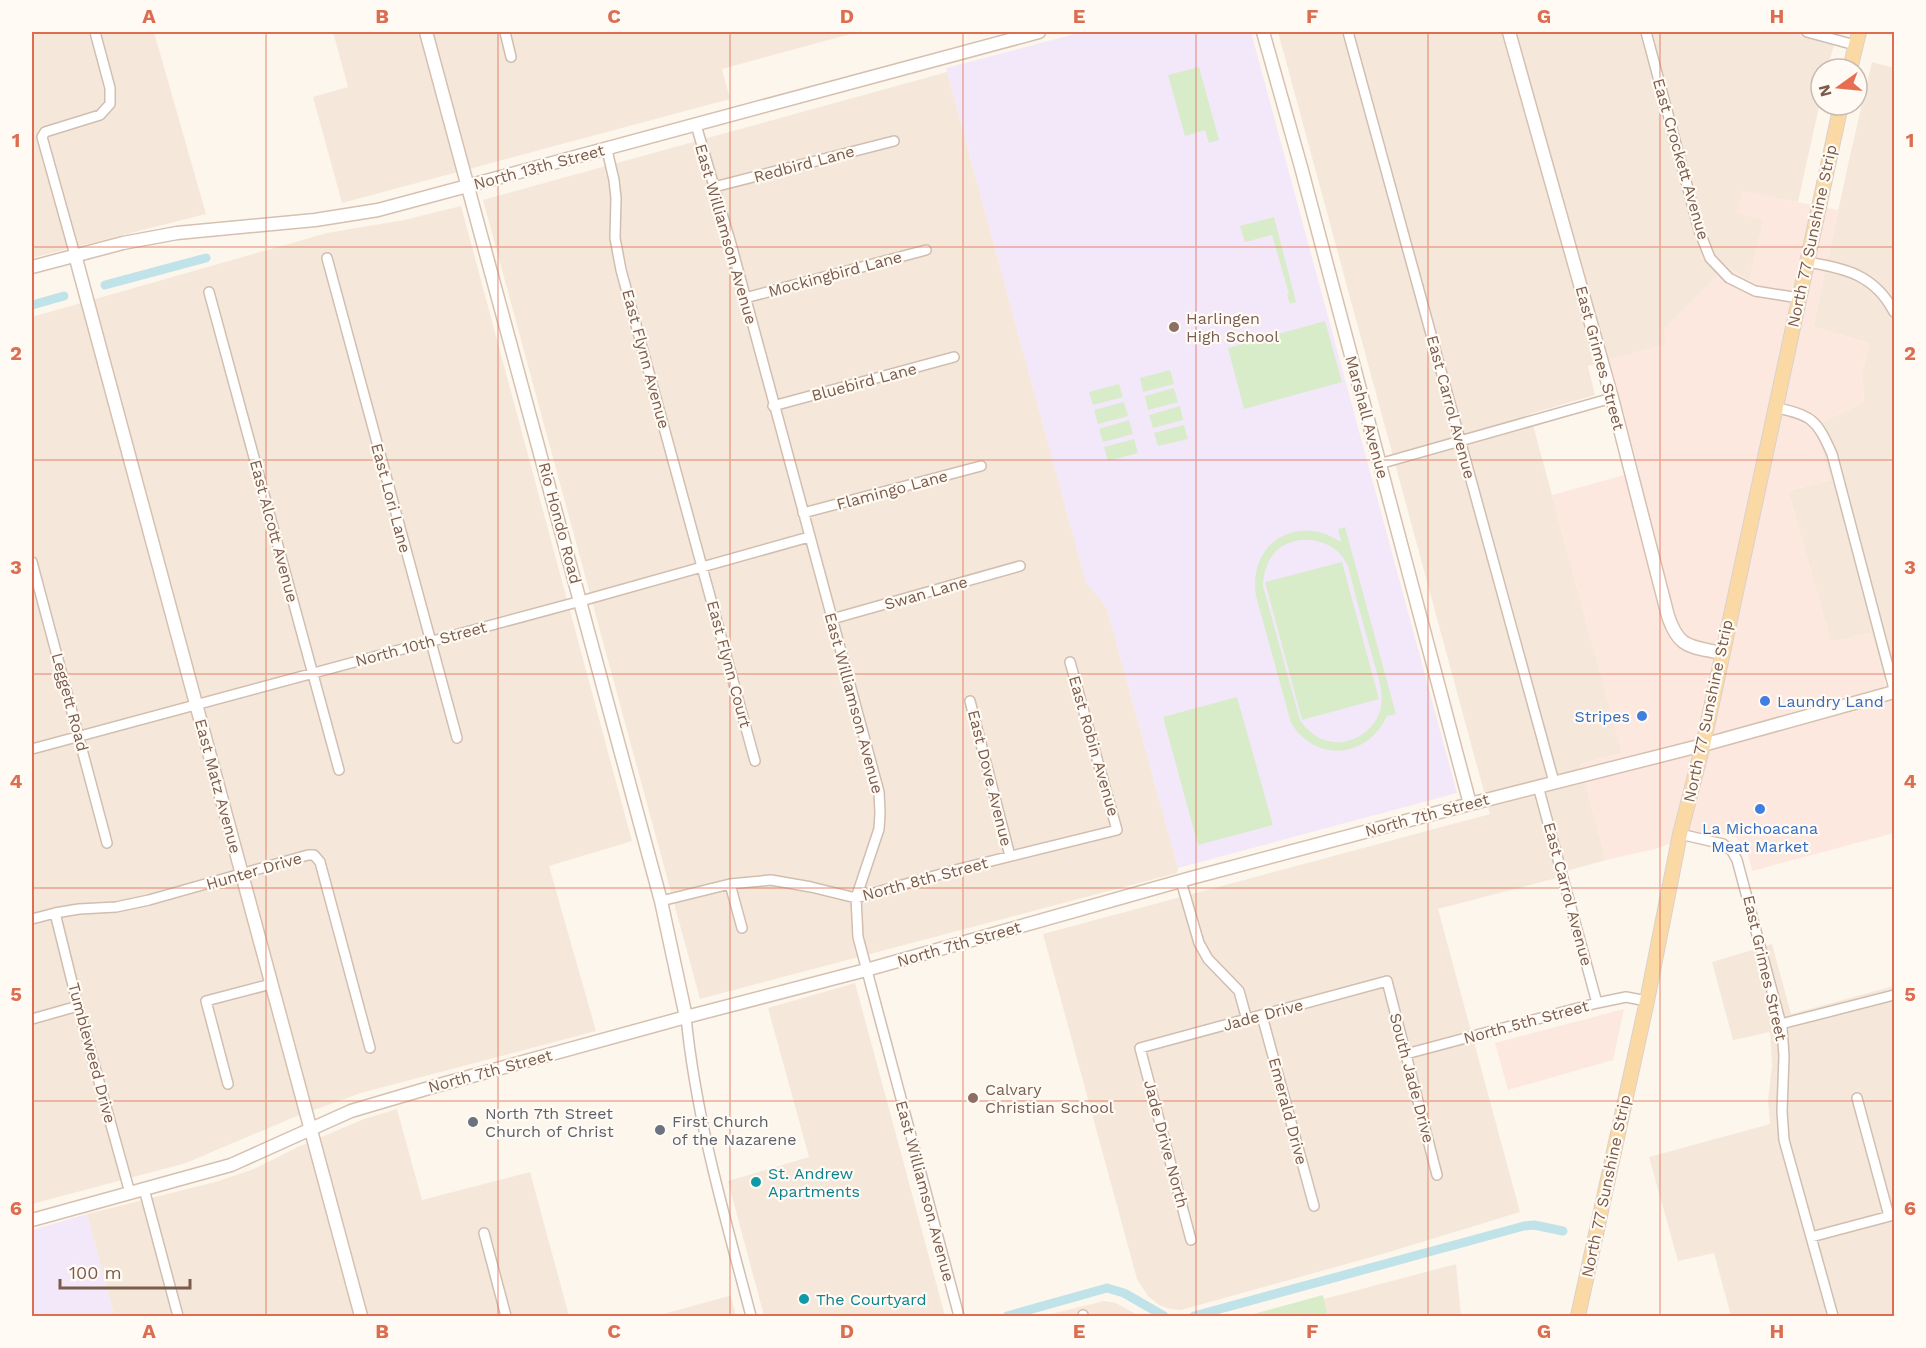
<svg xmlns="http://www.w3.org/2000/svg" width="1926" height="1348" font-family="'Work Sans',sans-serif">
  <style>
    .residential { fill: #f5e8da }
    .commercial { fill: #fde8e0 }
    .education { fill: #f3e8fa }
    .green { fill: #d8ecc9; fill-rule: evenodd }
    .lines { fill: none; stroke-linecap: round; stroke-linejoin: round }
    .canal { stroke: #bfe3e8; stroke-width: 9 }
    .street-casing { stroke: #d1beb0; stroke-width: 12 }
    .secondary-casing { stroke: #d6c0b0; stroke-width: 15 }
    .primary-casing { stroke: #dad1cd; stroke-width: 16 }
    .street { stroke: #fff; stroke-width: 9 }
    .secondary { stroke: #fff; stroke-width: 12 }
    .primary { stroke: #fbd9a5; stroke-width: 14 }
    .grid { fill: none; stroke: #dc6d51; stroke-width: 1.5; stroke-opacity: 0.55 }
    .education-dot { fill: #8d6e63; stroke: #fffaf3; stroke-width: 2 }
    .shop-dot { fill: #3f7fe0; stroke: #fffaf3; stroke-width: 2 }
    .worship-dot { fill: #6b7280; stroke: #fffaf3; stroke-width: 2 }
    .culture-dot { fill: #0f9aa8; stroke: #fffaf3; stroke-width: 2 }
    .labels { text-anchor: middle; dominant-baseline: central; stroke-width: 4.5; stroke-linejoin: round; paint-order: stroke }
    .street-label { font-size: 16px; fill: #7a5c4d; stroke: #fffaf3 }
    .education-label { font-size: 16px; fill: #785e54; stroke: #fffaf3; text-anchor: start }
    .shop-label { font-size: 16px; fill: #366cbe; stroke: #fffaf3; text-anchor: start }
    .worship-label { font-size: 16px; fill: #5b616d; stroke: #fffaf3; text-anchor: start }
    .culture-label { font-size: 16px; fill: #0d838f; stroke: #fffaf3; text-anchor: start }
    .neatline { fill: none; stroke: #dc6d51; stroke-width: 2 }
    .grid-label { font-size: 20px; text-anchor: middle; font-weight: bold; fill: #dc6d51 }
  </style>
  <rect width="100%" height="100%" fill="#fdf6ec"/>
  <path class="residential" d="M32,32H154L206,214L32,258Z
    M333,32H858L722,69L730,99L342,203L313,97L348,87Z
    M1278,32H1838L1827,69H1821V98L1798,202L1742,192L1764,220L1749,281L1727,266L1667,344L1588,366L1595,395L1530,414L1622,753L1580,764L1606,860L1556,874L1557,878L1438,909L1520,1212L1386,1253L1181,1310L1170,1309L1159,1305L1148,1296L1137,1279L1043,934L1490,814Z
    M1872,62L1894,68V678L1884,679L1871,633L1831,642L1788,491L1830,480L1818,435L1811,427L1864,402L1862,374L1869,343L1813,327L1851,151Z
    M947,72L1086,582L1107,608L1178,868L1177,873L700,999L483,200Z
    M461,206L632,841L549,866L596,1031L361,1093L292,1118L186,1163L32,1204V317L327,233L404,220Z
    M1772,944L1791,1014L1894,986V1316H1731L1714,1253L1678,1261L1649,1157L1770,1124L1768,1101L1772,1065L1770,1032L1733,1040L1712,962Z
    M855,983L945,1316H764L728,1181L809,1157L768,1008Z
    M397,1109L422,1200L530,1172L569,1316H114L87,1214L215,1182L254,1169L298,1147L364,1119Z
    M1456,1264L1461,1316H1328L1324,1299Z
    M729,1296L731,1297L736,1316H656Z
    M1104,1301L1116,1303L1139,1316H1043Z"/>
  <path class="commercial" d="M1742,191L1838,210L1813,327L1869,343L1862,374L1864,402L1811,427L1820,440L1830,480L1788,491L1831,642L1871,633L1890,701H1894V833L1752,871L1748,854L1741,842L1735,837L1709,830L1655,849L1606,860L1580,764L1622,753L1552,495L1639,471L1609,360L1666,344L1663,330L1727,266L1749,280L1764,220L1736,213Z
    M1624,1009L1613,1060L1508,1090L1495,1043Z"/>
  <path class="education" d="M1082,32H1251L1457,793L1178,868L1107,608L1086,583L946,68Z
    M87,1214L114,1316H32V1230Z"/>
  <path class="green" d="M1199,67L1219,140L1209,143L1205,130L1185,136L1168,75Z
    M1274,217L1296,302L1290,304L1287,295L1289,294L1272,235L1245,242L1240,226Z
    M1325,321L1342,382L1244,409L1228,348Z
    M1170,370L1174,384L1143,392L1140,378Z
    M1119,384L1123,397L1093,405L1089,392Z
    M1174,388L1178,402L1148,410L1145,396Z
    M1124,402L1128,416L1098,424L1094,410Z
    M1180,406L1183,420L1153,428L1149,415Z
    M1129,420L1133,434L1103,442L1099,429Z
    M1184,425L1188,439L1158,446L1154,433Z
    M1134,439L1138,453L1108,461L1104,447Z
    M1345,527L1396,714L1387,716C1367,759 1316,763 1291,723L1256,596C1247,544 1297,512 1341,542L1338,529ZM1312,540C1328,543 1341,550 1348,566C1355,595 1363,623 1371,652C1375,668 1384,688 1381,706C1378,725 1361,739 1343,742C1325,744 1310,735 1300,720L1263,586C1264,557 1280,538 1312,540Z
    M1342,562L1379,699L1302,720L1265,582Z
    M1237,697L1273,825L1198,845L1163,717Z
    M1323,1295L1328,1316H1246Z"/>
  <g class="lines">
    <path class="canal" d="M105,285L206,258
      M32,305L64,296
      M1007,1316L1107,1288L1124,1293L1164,1316
      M1194,1316L1524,1226L1534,1225L1563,1231"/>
    <g class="street-casing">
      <path id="street" d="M505,32L511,57
        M1348,32L1554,782
        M1646,32L1699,230L1710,258L1729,278L1755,291L1799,298
        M1807,32L1855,45
        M696,125L731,244L879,792L880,813L879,829L856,898L858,937L959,1316
        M607,150L614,180L616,198L615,238L621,270L755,761
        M714,187L894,141
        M75,255L42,137L45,132L100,115L110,104V88L95,32
        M327,258L457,738
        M1807,262C1845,268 1875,275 1894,312
        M209,292L339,770
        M745,298L926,250
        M773,406L954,357
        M1774,407C1812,416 1816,418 1832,454L1894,689
        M1379,464L1612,398
        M803,513L981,466
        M32,562L107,843
        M832,619L1020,566
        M970,701L1010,856
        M32,749L581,601L809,537
        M1538,786L1597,1003
        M1680,834L1723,844L1732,851L1737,860L1782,1028L1784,1056L1782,1111L1784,1140L1833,1316
        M1181,881L1199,943L1208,959L1239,991L1247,1020
        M730,884L742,928
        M661,901L730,884L771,880L811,887L856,898L959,869L1117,830L1070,662
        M55,913L78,1006L130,1193
        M32,919L55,913L79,909L116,907L149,900L308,855H314L320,862L370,1048
        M1262,1016L1314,1206
        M686,1017C696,1119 725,1217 751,1316
        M32,1019L78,1006
        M1781,1024L1894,995
        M1406,1054L1597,1003L1626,997L1647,1001
        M228,1084L206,1001L271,984
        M1857,1098L1889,1216
        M144,1189L178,1316
        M484,1233L506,1316
        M1811,1237L1894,1215
        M1191,1240L1140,1048L1387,981L1437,1175
        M1083,1315V1316"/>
    </g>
    <g class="secondary-casing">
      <path id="secondary" d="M426,32L661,901L686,1017
        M1263,32L1301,167L1470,804
        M1509,32L1612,398L1668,616C1679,649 1690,646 1721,653
        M75,255L361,1316
        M32,267L123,243L177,233L315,220L378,210L1039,32
        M32,1220L231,1165L351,1111L439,1085L686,1017L866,970L1191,878L1470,804L1703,745L1894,692"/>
    </g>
    <g class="primary-casing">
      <path id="primary" d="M1850,69L1859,32
        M1578,1316L1647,1001L1680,834L1703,745L1841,105"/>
    </g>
    <use href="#street" class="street"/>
    <use href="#secondary" class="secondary"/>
    <use href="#primary" class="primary"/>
  </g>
  <path class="grid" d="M266,32V1316M498,32V1316M730,32V1316M963,32V1316M1196,32V1316M1428,32V1316M1660,32V1316M32,247H1894M32,460H1894M32,674H1894M32,888H1894M32,1101H1894"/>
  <g class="education-dot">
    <circle cx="1174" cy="327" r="6"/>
    <circle cx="973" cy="1098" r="6"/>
  </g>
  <g class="shop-dot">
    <circle cx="1765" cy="701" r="6"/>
    <circle cx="1642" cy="716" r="6"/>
    <circle cx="1760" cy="809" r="6"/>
  </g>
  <g class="worship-dot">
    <circle cx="473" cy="1122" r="6"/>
    <circle cx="660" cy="1130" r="6"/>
  </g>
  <g class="culture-dot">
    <circle cx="756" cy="1182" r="6"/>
    <circle cx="804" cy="1299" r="6"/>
  </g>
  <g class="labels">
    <g class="street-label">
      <text transform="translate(1681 159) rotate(74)">East Crockett Avenue</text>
      <text transform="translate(804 164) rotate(-15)">Redbird Lane</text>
      <text transform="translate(539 167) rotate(-15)">North 13th Street</text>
      <text transform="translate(726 234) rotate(74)">East Williamson Avenue</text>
      <text transform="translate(1812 236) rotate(-78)">North 77 Sunshine Strip</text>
      <text transform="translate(835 274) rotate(-15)">Mockingbird Lane</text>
      <text transform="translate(1600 358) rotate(75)">East Grimes Street</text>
      <text transform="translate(646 359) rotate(75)">East Flynn Avenue</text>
      <text transform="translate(864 382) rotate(-15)">Bluebird Lane</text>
      <text transform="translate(1451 407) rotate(75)">East Carrol Avenue</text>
      <text transform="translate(1367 417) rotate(75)">Marshall Avenue</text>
      <text transform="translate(892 490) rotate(-15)">Flamingo Lane</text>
      <text transform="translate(391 498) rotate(75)">East Lori Lane</text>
      <text transform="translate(560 523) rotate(75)">Rio Hondo Road</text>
      <text transform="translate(274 531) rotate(75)">East Alcott Avenue</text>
      <text transform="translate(926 593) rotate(-16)">Swan Lane</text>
      <text transform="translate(421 644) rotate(-15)">North 10th Street</text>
      <text transform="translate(729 664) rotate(75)">East Flynn Court</text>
      <text transform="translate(70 702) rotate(75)">Leggett Road</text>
      <text transform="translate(854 703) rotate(75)">East Williamson Avenue</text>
      <text transform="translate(1708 711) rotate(-78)">North 77 Sunshine Strip</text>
      <text transform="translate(1094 746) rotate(74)">East Robin Avenue</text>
      <text transform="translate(990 778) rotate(76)">East Dove Avenue</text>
      <text transform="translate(218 786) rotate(75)">East Matz Avenue</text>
      <text transform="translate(1427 815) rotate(-15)">North 7th Street</text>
      <text transform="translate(254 871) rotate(-16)">Hunter Drive</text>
      <text transform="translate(925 879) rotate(-15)">North 8th Street</text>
      <text transform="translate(1568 894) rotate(75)">East Carrol Avenue</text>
      <text transform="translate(959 944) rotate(-16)">North 7th Street</text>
      <text transform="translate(1765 968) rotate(77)">East Grimes Street</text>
      <text transform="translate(1263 1015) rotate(-15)">Jade Drive</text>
      <text transform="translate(1526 1022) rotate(-15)">North 5th Street</text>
      <text transform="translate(92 1053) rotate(75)">Tumbleweed Drive</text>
      <text transform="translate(490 1071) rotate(-15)">North 7th Street</text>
      <text transform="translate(1412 1078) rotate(75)">South Jade Drive</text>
      <text transform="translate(1288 1111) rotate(75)">Emerald Drive</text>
      <text transform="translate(1166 1144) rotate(75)">Jade Drive North</text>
      <text transform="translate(1606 1186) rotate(-78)">North 77 Sunshine Strip</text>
      <text transform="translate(925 1191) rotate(75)">East Williamson Avenue</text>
    </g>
    <g class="education-label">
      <text x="1186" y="318">Harlingen<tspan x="1186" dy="18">High School</tspan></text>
      <text x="985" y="1089">Calvary<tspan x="985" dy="18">Christian School</tspan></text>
    </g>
    <g class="shop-label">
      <text x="1777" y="701">Laundry Land</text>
      <text x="1630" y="716" text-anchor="end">Stripes</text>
      <text x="1760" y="828" text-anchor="middle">La Michoacana<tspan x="1760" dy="18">Meat Market</tspan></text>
    </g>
    <g class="worship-label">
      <text x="485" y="1113">North 7th Street<tspan x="485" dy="18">Church of Christ</tspan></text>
      <text x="672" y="1121">First Church<tspan x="672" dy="18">of the Nazarene</tspan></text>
    </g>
    <g class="culture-label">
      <text x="768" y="1173">St. Andrew<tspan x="768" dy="18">Apartments</tspan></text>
      <text x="816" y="1299">The Courtyard</text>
    </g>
  </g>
  <rect width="1926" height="1348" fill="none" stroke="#fffaf3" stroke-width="66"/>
  <g transform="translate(1839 87) rotate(255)"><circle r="28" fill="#fffaf3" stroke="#cabbb1" stroke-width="1.5"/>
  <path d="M0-4.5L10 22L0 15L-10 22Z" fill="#e76f51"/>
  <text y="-9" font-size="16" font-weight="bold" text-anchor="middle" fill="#7a5c4d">N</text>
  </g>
  <path d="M60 1279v9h130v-9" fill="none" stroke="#7a5c4d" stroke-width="3"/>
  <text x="69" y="1279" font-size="18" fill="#7a5c4d" stroke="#fffaf3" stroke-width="4.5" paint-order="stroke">100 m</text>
  <rect x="33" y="33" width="1860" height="1282" class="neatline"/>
  <g class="grid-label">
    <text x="149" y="23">A</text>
    <text x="382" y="23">B</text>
    <text x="614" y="23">C</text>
    <text x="847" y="23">D</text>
    <text x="1079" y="23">E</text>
    <text x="1312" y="23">F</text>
    <text x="1544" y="23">G</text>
    <text x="1777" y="23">H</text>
    <text x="16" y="147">1</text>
    <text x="1910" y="147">1</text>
    <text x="16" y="360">2</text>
    <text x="1910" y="360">2</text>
    <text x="16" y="574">3</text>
    <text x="1910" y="574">3</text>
    <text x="16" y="788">4</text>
    <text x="1910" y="788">4</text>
    <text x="16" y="1001">5</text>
    <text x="1910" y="1001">5</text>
    <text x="16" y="1215">6</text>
    <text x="1910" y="1215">6</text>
    <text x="149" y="1338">A</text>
    <text x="382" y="1338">B</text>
    <text x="614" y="1338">C</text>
    <text x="847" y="1338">D</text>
    <text x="1079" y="1338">E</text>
    <text x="1312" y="1338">F</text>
    <text x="1544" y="1338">G</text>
    <text x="1777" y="1338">H</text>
  </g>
</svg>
